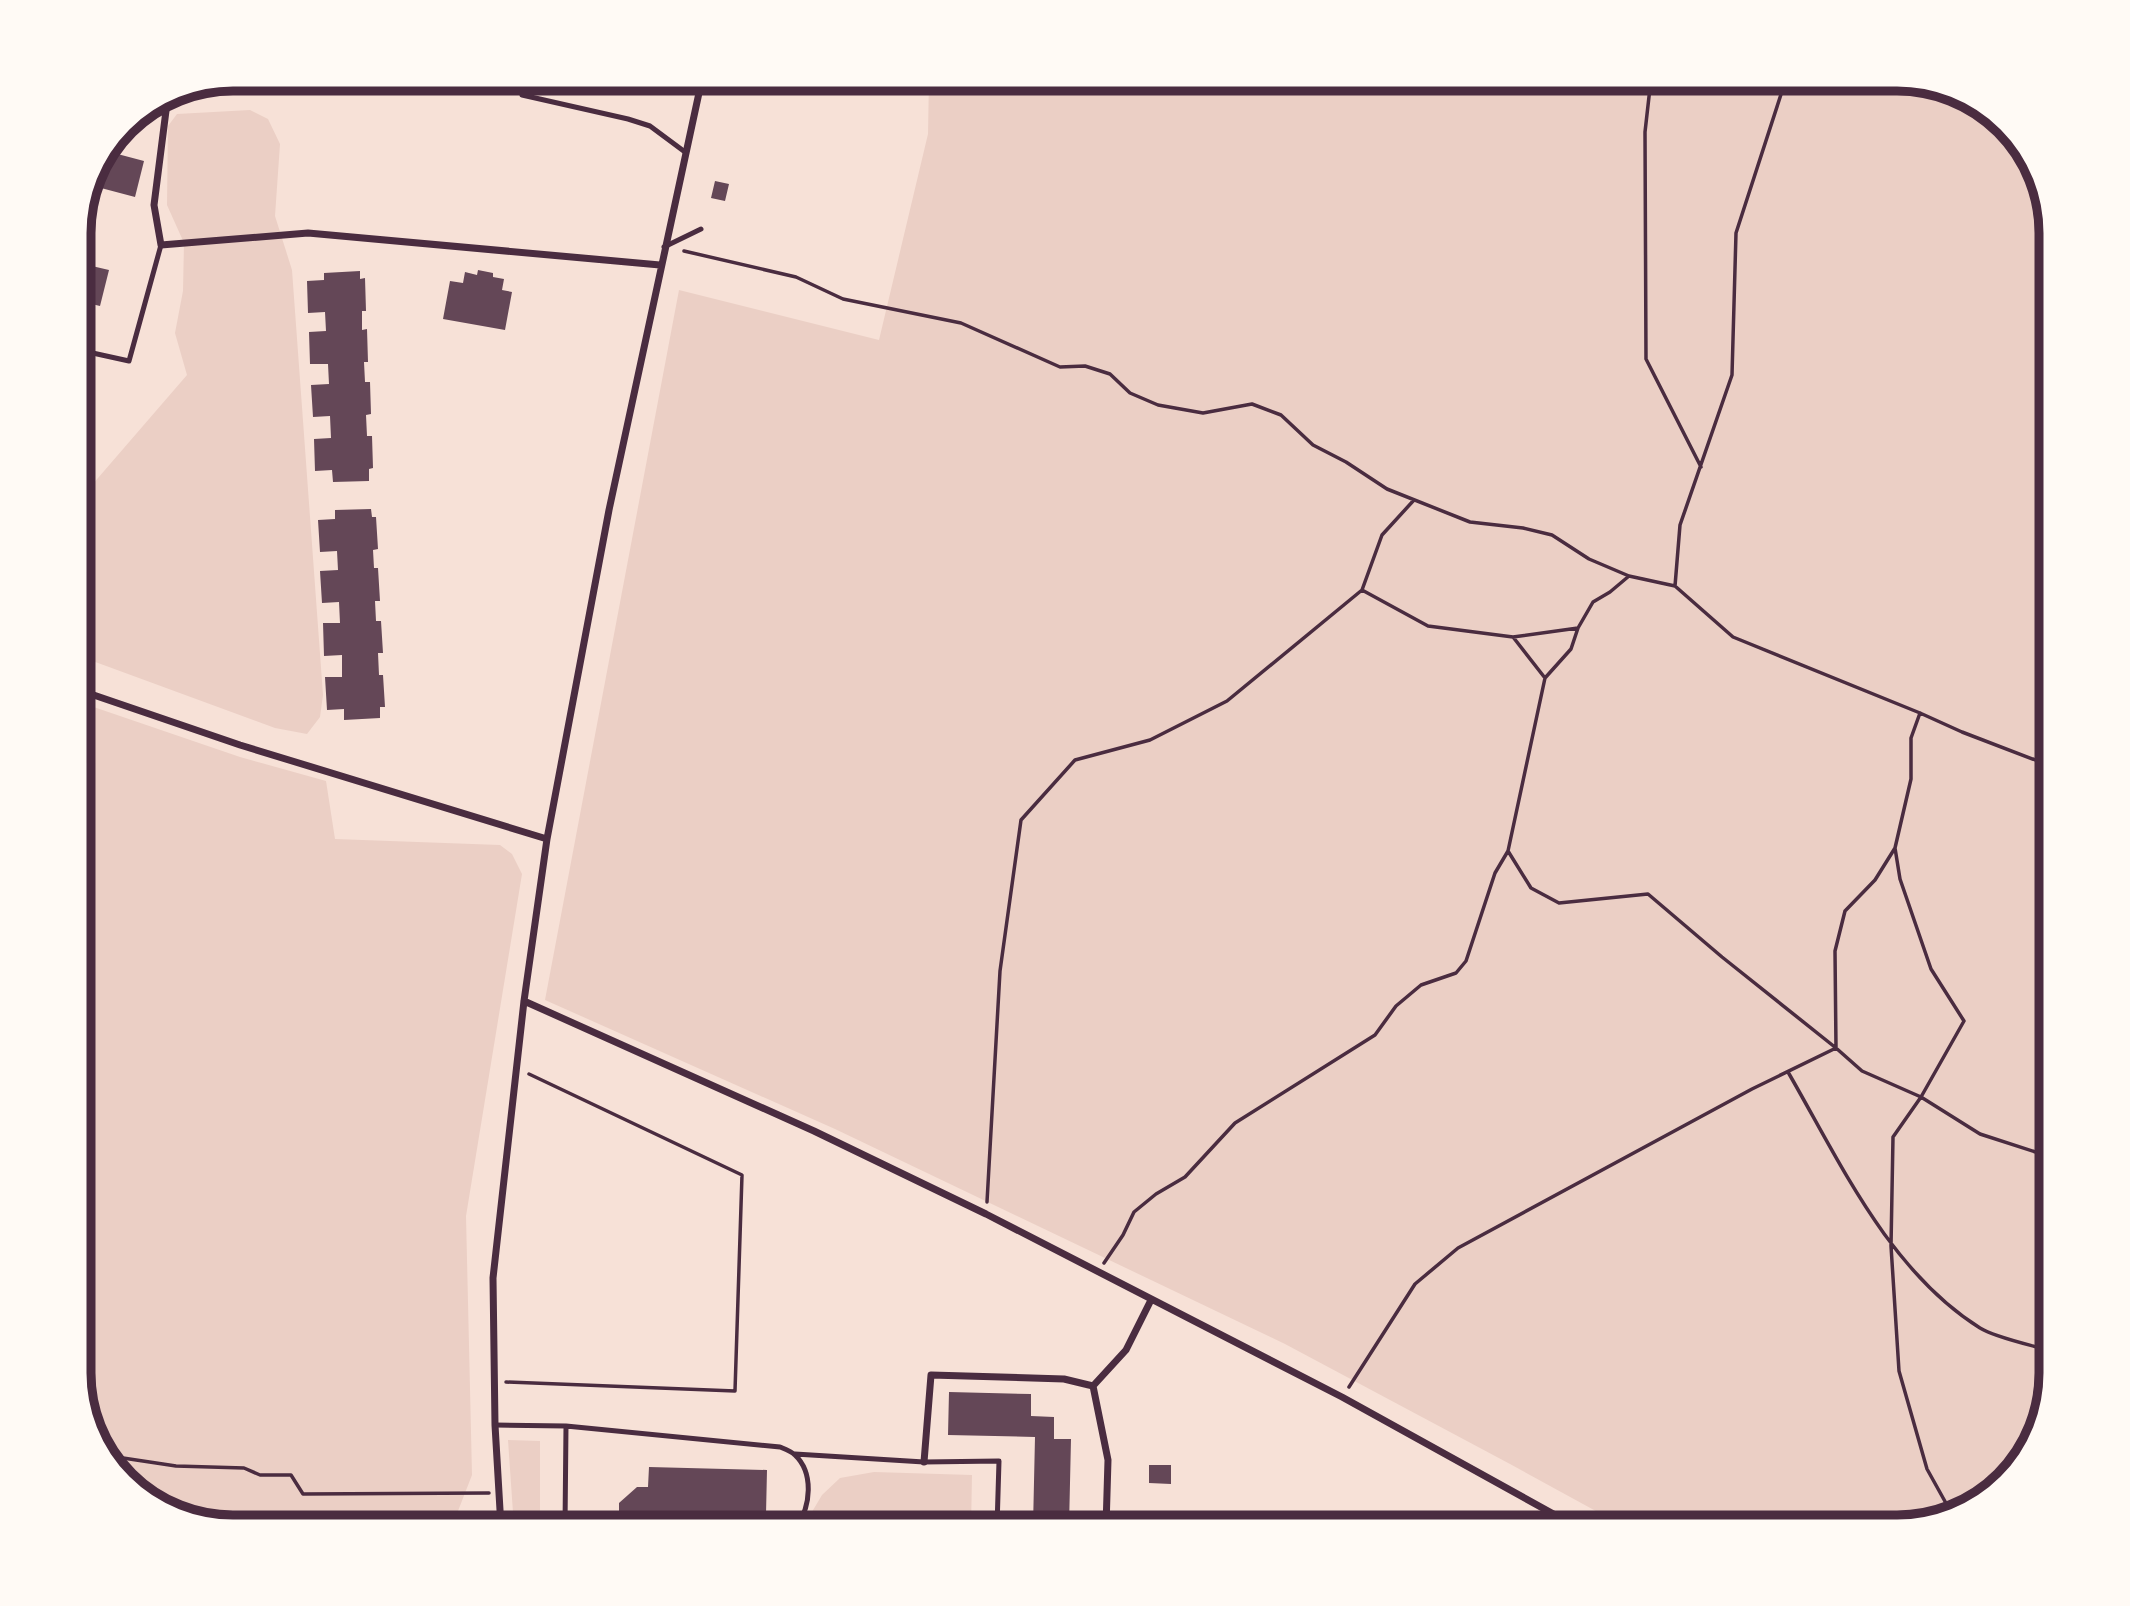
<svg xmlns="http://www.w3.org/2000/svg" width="2130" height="1606" font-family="Raleway,sans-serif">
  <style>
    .green { fill: #ebcfc5 }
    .building { fill: #644757 }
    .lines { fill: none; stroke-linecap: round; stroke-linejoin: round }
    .path { stroke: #4a2c40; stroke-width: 3.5 }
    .service { stroke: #4a2c40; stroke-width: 5 }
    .minor { stroke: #4a2c40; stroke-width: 7 }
    .rim { fill: none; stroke: #4a2c40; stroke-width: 9 }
  </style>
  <rect width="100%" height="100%" fill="#f7e1d7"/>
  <path class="green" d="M929,79H1897L1991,111L2035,165L2051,233V1373L2019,1467L1965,1511L1897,1527H1625L1510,1464L1285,1344L835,1129L545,1000L679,290L879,340L928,134Z
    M250,110L268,119L280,144L275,216L292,270L323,695L320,717L307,734L275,728L79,656V500L187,375L175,333L183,291L184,243L167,205L168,126L177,114Z
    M79,702L240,757L326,781L335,839L500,845L512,854L522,874L466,1216L472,1475L458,1511L435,1520H376L362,1527H233L139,1495L95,1441L79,1382Z
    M508,1440L540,1441V1527H514Z
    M874,1472L972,1475L971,1527H803L822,1495L840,1478Z"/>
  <path class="building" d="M110,152L144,161L135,197L101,188Z
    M715,181L729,184L725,201L711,198Z
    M79,263L109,270L100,306L79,301Z
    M478,270L493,273V277L504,279L502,290L512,292L505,330L443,319L450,281L463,283L465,272L477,275Z
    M360,271V279L365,278L366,311H362V330L367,329L368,362H364L365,382H370L371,414L366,415L367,436H372L373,468L369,469V481L333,482L332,470L315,471L314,439L331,438L330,416L313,417L311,385L329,384L328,364H310L309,332L326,331L325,312L308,313L307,281L324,280V273Z
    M371,509L372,517H376L378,549L373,550L374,568H378L380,601H375L376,621H381L383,653H378L379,675H383L385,707H380V718L344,720V709L327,710L325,677H342V655L324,656L323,623H340L339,602L322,603L320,571L338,570L337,551L320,552L318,520L335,519V510Z
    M949,1392L1031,1394V1416L1054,1417V1439H1071L1069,1527H1033L1035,1437L948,1435Z
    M1149,1465H1171V1484L1149,1483Z
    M649,1467L767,1470L766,1514L645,1512L644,1527H596V1514H619V1503L637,1487H648Z"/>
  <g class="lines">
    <path class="path" d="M1651,79L1645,132L1646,359L1701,467
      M1786,79L1736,233L1732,375L1680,525L1675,586L1733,637L1920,713L1962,732L2051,766
      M684,251L796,277L843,299L961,323L1060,367L1085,366L1110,374L1130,393L1158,405L1203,413L1252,404L1281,415L1313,445L1346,462L1387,489L1470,522L1523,528L1552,535L1589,559L1629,576L1675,586
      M1362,590L1428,626L1513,637L1578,628
      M1513,637L1545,678
      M1920,713L1911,738V779L1895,848L1875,880L1845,911L1835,951L1836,1048L1862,1071L1921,1097L1980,1134L2051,1157
      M1895,848L1900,879L1931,969L1964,1021L1921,1097L1893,1137L1891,1246L1899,1371L1927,1469L1952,1514
      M1788,1072C1840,1162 1889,1271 1980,1328C1996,1338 2032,1345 2051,1351
      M987,1202L1000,971L1021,820L1075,760L1150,740L1227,701L1362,590L1382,535L1414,500
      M1104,1263L1123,1235L1134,1212L1156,1194L1185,1177L1235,1123L1375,1035L1396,1006L1421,985L1456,973L1466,961L1495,873L1508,851L1545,678L1571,649L1578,628L1593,602L1610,592L1629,576
      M506,1382L735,1391L742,1175L529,1074
      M1349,1387L1415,1284L1458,1248L1752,1089L1836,1048L1722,957L1648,894L1559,903L1531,888L1508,851
      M112,1462L123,1458L176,1466L244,1468L260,1475H291L303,1494L489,1493"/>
    <path class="service" d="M522,95L628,119L650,126L685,152
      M664,247L701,229
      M79,350L129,361L161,245
      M495,1425L566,1426L780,1447C785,1449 791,1451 795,1455C814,1473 811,1507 796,1527
      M795,1454L924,1462L999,1461L997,1527
      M565,1527L566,1426"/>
    <path class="minor" d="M168,95L154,205L161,245L308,233L660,265
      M79,690L240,745L547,839
      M524,1001L814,1131L986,1214L1342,1397L1577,1527
      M1093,1386L1126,1350L1151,1300
      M924,1462L931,1375L1064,1379L1093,1386L1108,1460L1106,1527
      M501,1527L495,1425L493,1278L524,1001L547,839L609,510L702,79"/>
  </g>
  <path d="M0 0H2130V1606H0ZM233 91H1897A142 142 0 0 1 2039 233V1373A142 142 0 0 1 1897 1515H233A142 142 0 0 1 91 1373V233A142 142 0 0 1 233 91Z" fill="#fffaf5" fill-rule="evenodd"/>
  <path class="rim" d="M233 91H1897A142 142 0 0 1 2039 233V1373A142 142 0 0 1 1897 1515H233A142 142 0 0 1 91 1373V233A142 142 0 0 1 233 91Z"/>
</svg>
